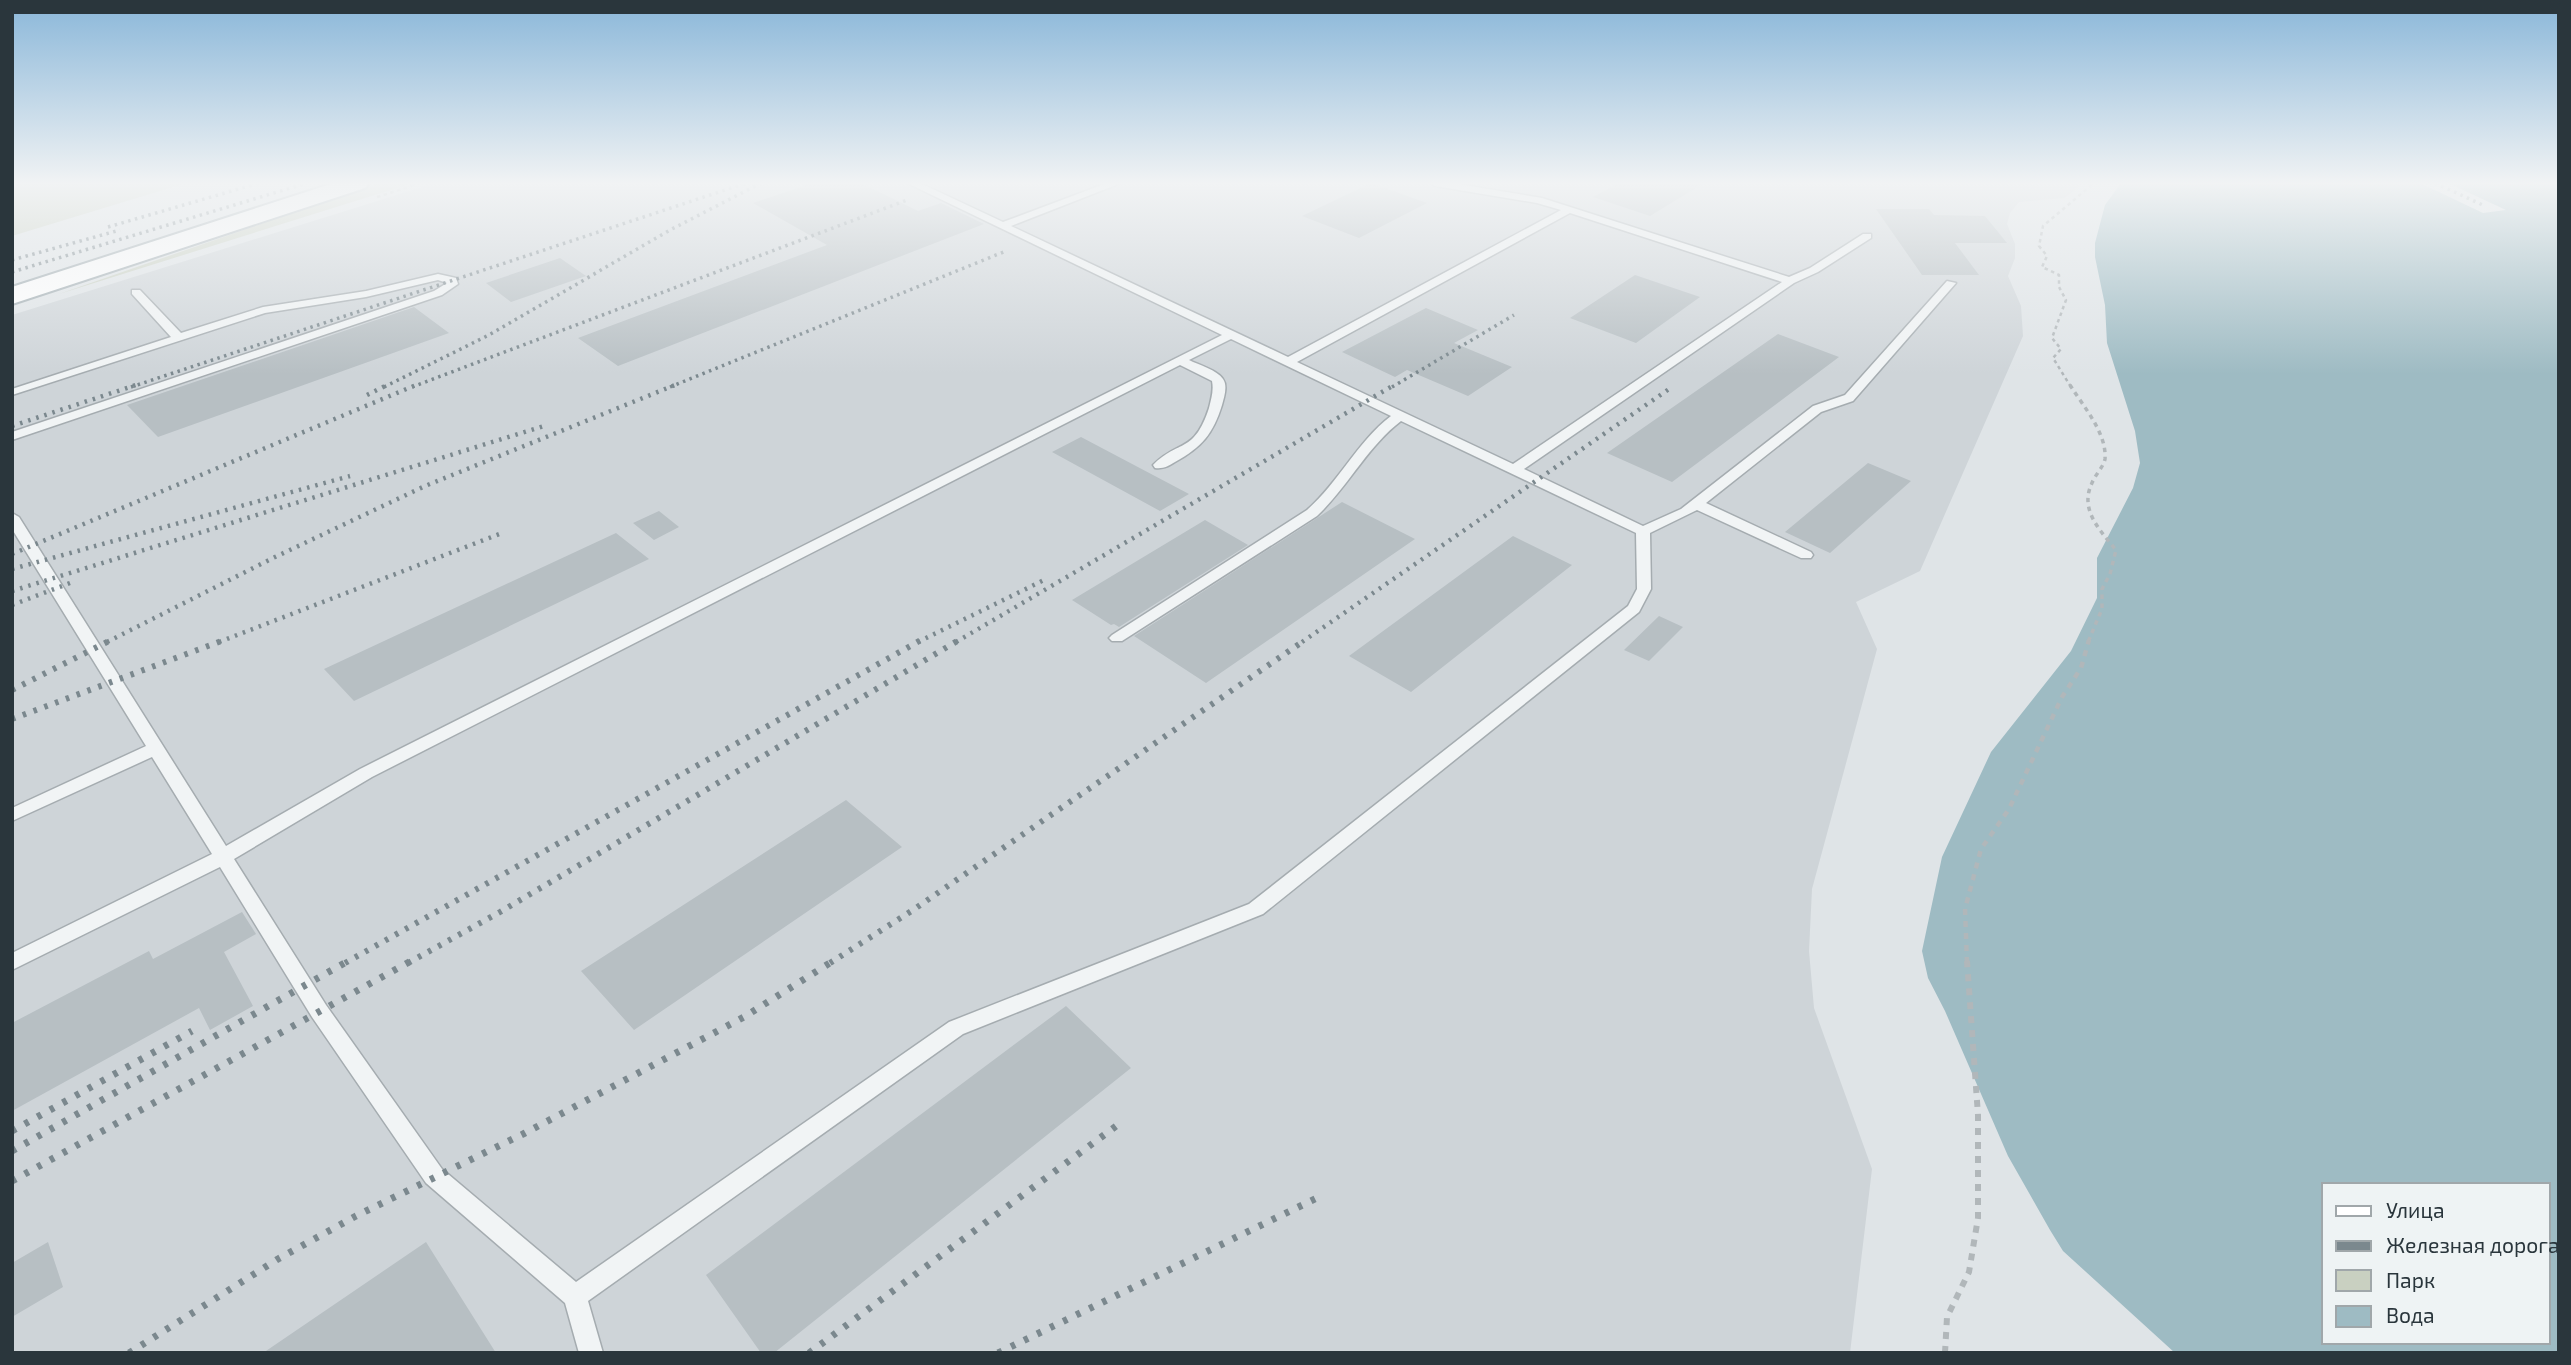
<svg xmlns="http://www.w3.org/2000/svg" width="2571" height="1365" font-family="'Exo 2',sans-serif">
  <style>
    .built { fill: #ced4d8 }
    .green { fill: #c9d0c1 }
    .water { fill: #9ebbc3; fill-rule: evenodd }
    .pier { fill: #dfe4e7 }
    .building { fill: #b7bfc3 }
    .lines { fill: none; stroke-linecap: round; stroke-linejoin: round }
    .lane-casing { stroke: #a5acb0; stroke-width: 3 }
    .primary-casing { stroke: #a0acb1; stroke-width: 4 }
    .path-far3 { stroke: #b1b7ba; stroke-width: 2.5; stroke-dasharray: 3.5 3.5; stroke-linecap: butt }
    .path-far2 { stroke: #b1b7ba; stroke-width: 3.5; stroke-dasharray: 4.5 4.5; stroke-linecap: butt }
    .path-far1 { stroke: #b1b7ba; stroke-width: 4.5; stroke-dasharray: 6 6; stroke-linecap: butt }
    .path { stroke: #b1b7ba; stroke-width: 6; stroke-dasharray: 7 7; stroke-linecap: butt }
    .lane { fill: #f1f4f5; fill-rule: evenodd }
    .primary { fill: #fff; fill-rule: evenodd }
    .rail-far3 { stroke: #7b888e; stroke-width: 3.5; stroke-dasharray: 2.5 4.5; stroke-linecap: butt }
    .rail-far2 { stroke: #7b888e; stroke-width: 4.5; stroke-dasharray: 2.5 6; stroke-linecap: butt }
    .rail-far1 { stroke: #7b888e; stroke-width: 6; stroke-dasharray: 3.5 8; stroke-linecap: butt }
    .rail { stroke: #7b888e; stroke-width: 7; stroke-dasharray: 4.5 10; stroke-linecap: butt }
  </style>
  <rect width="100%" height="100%" fill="#dfe4e7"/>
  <path class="built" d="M435,183H2084L2064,198L2019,202L2010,213L2007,224L2015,244V258L2008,276L2021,306L2023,336L1920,571L1856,602L1877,649L1812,889L1809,951L1814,1008L1872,1169L1850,1353H12V315Z"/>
  <path class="green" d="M12,183H186L12,236Z
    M379,183H413L59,294Z"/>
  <path class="water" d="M2121,183H2559V1353H2175L2063,1251L2050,1230L2008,1156L1945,1011L1928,978L1922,951L1942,857L1991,752L2071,651L2097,598V558L2133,488L2140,463L2135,431L2107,343L2105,305L2095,257V243L2105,205ZM2324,1185H2548V1342H2324Z"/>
  <path class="pier" d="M2420,183H2448L2506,210L2483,213Z"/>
  <path class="building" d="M813,183H861L918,211L941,203L984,224L618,366L578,338L827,245L753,203Z
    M1371,183L1427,203L1359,238L1302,216Z
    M1619,183H1704L1650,216L1593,197Z
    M1876,209H1929L1934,215L1985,216L2007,243H1955L1979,275H1922Z
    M560,258L586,276L511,302L486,283Z
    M1635,275L1700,297L1636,343L1570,318Z
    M414,307L449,333L158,437L127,405Z
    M1426,308L1478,330L1454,343L1512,367L1468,396L1407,370L1395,377L1342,352Z
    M1778,334L1839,357L1672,482L1607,453Z
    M1081,437L1189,494L1160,511L1052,452Z
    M1868,463L1911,481L1830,553L1785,532Z
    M1342,502L1415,539L1206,683L1134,636Z
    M659,511L679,527L654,540L633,523Z
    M1205,520L1248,545L1119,627L1114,624L1111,625L1072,600Z
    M616,533L649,559L354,701L324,669Z
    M1513,536L1572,565L1411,692L1349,656Z
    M1659,616L1683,627L1649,661L1624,650Z
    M846,800L902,847L634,1030L581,971Z
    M242,912L256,934L224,952L253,1006L210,1030L199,1008L12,1111V1023L149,951L153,959Z
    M1066,1006L1131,1068L774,1353H761L706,1275Z
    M48,1242L63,1287L12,1317V1263Z
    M426,1242L496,1353H263Z"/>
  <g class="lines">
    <g class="lane-casing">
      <path id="lane" d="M907,183H920L1003,222L1107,183H1121L1011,226L1288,357L1561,210L1537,203L1435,186L1430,183H1452L1542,198L1789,277L1810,268L1863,234H1871V238L1818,272L1794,283L1524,469L1643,526L1681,509L1813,406L1845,395L1947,281L1956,283L1853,401L1821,412L1706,503L1811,552L1813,555L1811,558H1801L1697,510L1650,533L1651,589L1639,612L1263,914L963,1034L588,1301L603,1353H579L565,1303L426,1183L312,1017L220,867L12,970V953L212,854L152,757L12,821V808L146,746L12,529V513L19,517L226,846L360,769L1222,335ZM1570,213L1782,282L1513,464L1297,362ZM1231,339L1391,416C1357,442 1339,482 1307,510L1112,635L1109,638L1112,641H1122L1317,516C1348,487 1367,447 1401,421L1636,533L1637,589L1628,606L1249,904L949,1022L576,1282L442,1169L326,1005L234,859L372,777L1180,365L1212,381C1214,391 1211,399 1209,408C1194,454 1179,439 1153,465L1155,468C1164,469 1168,466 1175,462C1202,447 1213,434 1222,405C1224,397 1228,386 1223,379C1217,370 1199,365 1189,360Z
        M438,274L456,278L458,284L442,295L12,440V432L434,291L447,283L438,280L366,297L265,313L12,395V389L171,337L132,294V290H140L181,333L263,307L366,291Z"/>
    </g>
    <g class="primary-casing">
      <path id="primary" d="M334,183H369L365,188L12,304V287Z"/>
    </g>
    <path class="path-far3" d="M377,197L421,183
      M2071,387L2053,358L2061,349L2052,338L2066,300L2059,287V275L2042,267L2047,256L2039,246L2043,226L2094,183"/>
    <path class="path-far2" d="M2070,385C2083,406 2107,433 2105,459C2104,466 2095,475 2092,483C2079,510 2100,530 2116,550L2110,574L2102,589V609L2088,642"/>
    <path class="path-far1" d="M1967,963L1965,909L1981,849L2009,809L2062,697L2081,668L2089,640"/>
    <path class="path" d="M1945,1353L1947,1317L1969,1272L1978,1218V1115L1967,961"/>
    <use href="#lane" class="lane"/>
    <use href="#primary" class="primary"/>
    <path class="rail-far3" d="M2435,183L2485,206
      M108,227L259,183
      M12,260L120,230
      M12,272L307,183
      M131,387L746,183
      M384,387L489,335L670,230L761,183
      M412,387L907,200
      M670,387L1006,251
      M1392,387L1514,315"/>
    <path class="rail-far2" d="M367,395L387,385
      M12,426L136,385
      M12,554L416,385
      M12,569L350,476
      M12,591L544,426
      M12,605L70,583
      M107,642L273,558L425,486L675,385
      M219,642L502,533
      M918,642L1044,580
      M956,642L1394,385
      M1302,642L1672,387"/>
    <path class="rail-far1" d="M12,690L111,640
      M12,719L224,640
      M345,963L921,640
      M408,963L500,912L959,640
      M830,963L913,910L1305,640"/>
    <path class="rail" d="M12,1131L192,1031
      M12,1151L348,961
      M12,1181L411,961
      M129,1353L278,1259L356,1216L525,1133L744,1017L833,961
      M809,1353L1123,1121
      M998,1353L1319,1197"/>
  </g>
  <linearGradient id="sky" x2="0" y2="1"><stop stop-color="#8ab7d9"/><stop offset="0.49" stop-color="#f1f3f4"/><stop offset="1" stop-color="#f1f3f4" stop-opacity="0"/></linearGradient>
  <rect width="2571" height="374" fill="url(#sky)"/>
  <rect width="2571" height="1365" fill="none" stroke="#2a363c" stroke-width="28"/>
  <rect x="2322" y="1183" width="228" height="161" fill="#eef3f4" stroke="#a0a7aa" stroke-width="2"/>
  <rect x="2336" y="1206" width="35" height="10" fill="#ffffff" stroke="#a0a7aa" stroke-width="2"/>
  <text x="2386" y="1218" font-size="21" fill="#2a363c">Улица</text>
  <rect x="2336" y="1241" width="35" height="10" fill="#7b888e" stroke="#a0a7aa" stroke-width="2"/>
  <text x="2386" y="1253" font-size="21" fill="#2a363c">Железная дорога</text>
  <rect x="2336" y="1270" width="35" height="21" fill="#c9d0c1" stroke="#a0a7aa" stroke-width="2"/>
  <text x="2386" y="1288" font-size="21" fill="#2a363c">Парк</text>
  <rect x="2336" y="1306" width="35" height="21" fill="#9ebbc3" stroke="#a0a7aa" stroke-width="2"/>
  <text x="2386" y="1323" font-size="21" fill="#2a363c">Вода</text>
</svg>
